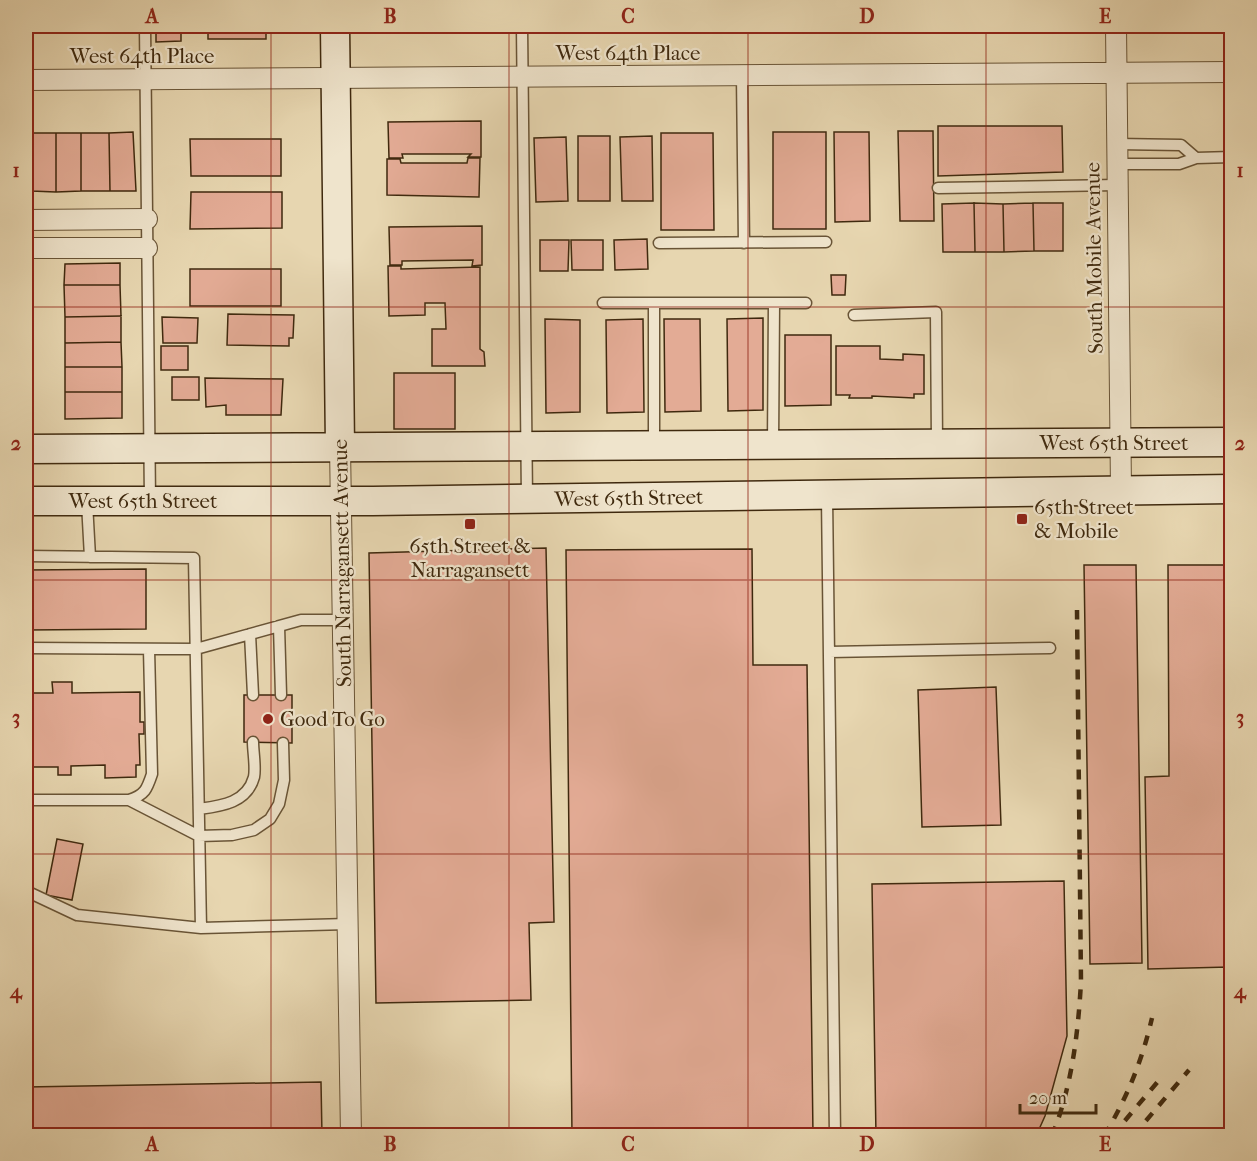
<svg xmlns="http://www.w3.org/2000/svg" width="1257" height="1161" font-family="'IM FELL French Canon',serif">
  <style>
    .building { fill: #e3ab95; stroke: #3f290e; stroke-width: 1.5 }
    .lines { fill: none; stroke-linecap: round; stroke-linejoin: round }
    .lane-casing { stroke: #695436; stroke-width: 13 }
    .street-casing { stroke: #695436; stroke-width: 22 }
    .secondary-casing { stroke: #3f290e; stroke-width: 31 }
    .lane { stroke: #efe4cc; stroke-width: 10 }
    .street { stroke: #efe4cc; stroke-width: 20 }
    .secondary { stroke: #efe4cc; stroke-width: 28 }
    .rail { stroke: #3f290e; stroke-width: 4.5; stroke-dasharray: 10 10; stroke-linecap: butt }
    .grid { fill: none; stroke: #8f2418; stroke-width: 1.5; stroke-opacity: 0.55 }
    .poi-dot { fill: #8f2418; stroke: #efe4cc; stroke-width: 2 }
    .labels { text-anchor: middle; dominant-baseline: central; stroke-width: 4.5; stroke-linejoin: round; paint-order: stroke }
    .street-label { font-size: 21px; fill: #3f290e; stroke: #efe4cc }
    .poi-label { font-size: 21px; fill: #3f290e; stroke: #efe4cc; text-anchor: start }
    .neatline { fill: none; stroke: #8f2418; stroke-width: 2 }
    .grid-label { font-size: 20px; text-anchor: middle; font-weight: bold; fill: #8f2418 }
  </style>
  <rect width="100%" height="100%" fill="#e7d6b0"/>
  <filter id="stains"><feTurbulence type="fractalNoise" baseFrequency=".00333" numOctaves="4"/><feColorMatrix values="0 0 0 0 .2 0 0 0 0 .09 0 0 0 0 .02 0 0 0 .5 -.17"/></filter>
  <radialGradient id="worn" r=".72"><stop offset=".6" stop-color="#630" stop-opacity="0"/><stop offset="1" stop-color="#630" stop-opacity=".3"/></radialGradient>
  <path class="building" d="M156,26H181V41L156,42Z
    M208,26H266V39H208Z
    M388,26H450V29L388,32Z
    M483,26H514V31H483Z
    M481,121V157H468L471,154H402L403,158H389L388,122Z
    M938,126H1062L1063,172L938,176Z
    M898,131H933L934,221H900Z
    M133,132L136,191H110L109,133Z
    M773,132H826V229H773Z
    M834,132H869L870,221L835,222Z
    M26,133H30L31,191H26Z
    M30,133H56V192L31,191Z
    M56,133H81V191L56,192Z
    M81,133H109L110,191H81Z
    M661,133H713L714,230H661Z
    M578,136H610V201H578Z
    M652,136L653,201H622L620,137Z
    M566,137L568,201L536,202L534,138Z
    M190,139H281V176H191Z
    M468,158H480L479,197L387,195V159H400L401,163H467Z
    M191,192H282V228L190,229Z
    M974,203L975,252H943L942,204Z
    M974,203L1003,204L1004,252H975Z
    M1033,203L1034,251L1004,252L1003,204Z
    M1033,203H1063V251H1034Z
    M482,226V265L472,266L473,260L402,261V265H390L389,227Z
    M647,239L648,269L615,270L614,240Z
    M540,240H569L568,271H540Z
    M571,240H603V270H572Z
    M120,263V285H64L65,264Z
    M388,266H401V269L480,267V349L484,352L485,366H432V329H446L445,303H425V315L389,316Z
    M190,269H281V306H190Z
    M831,275H846L845,295H832Z
    M64,285H120L121,316L65,317Z
    M228,314L294,315L293,338H289V346L227,345Z
    M121,316V342L65,343V317Z
    M162,317L198,318L197,343H163Z
    M763,318V410L728,411L727,319Z
    M545,319L580,320V412L546,413Z
    M643,319L644,412L607,413L606,320Z
    M664,319H700L701,411L665,412Z
    M785,335H831V405L785,406Z
    M121,342L122,367H65V343Z
    M161,346H188V370H161Z
    M836,346H880V359L903,360V354L924,355V394H914V398L872,396V398H849L850,395H836Z
    M65,367H122V392H65Z
    M394,373H455V429H394Z
    M172,377H199V400H172Z
    M205,378L283,379L281,415H226V405L206,407Z
    M65,392H122V418L65,419Z
    M546,548L554,922L529,923L531,1000L376,1003L369,553Z
    M752,549L753,665H807L813,1135L572,1136L566,550Z
    M1084,565H1136L1142,963L1090,964Z
    M1168,565H1224L1228,849H1232L1231,993L1229,967L1148,969L1145,777L1169,776Z
    M146,569V629L26,630V570Z
    M52,682H72V693L140,692V722H144V734H139L140,765H136V777L105,778V765L71,766V775H58V767H26V693H53Z
    M996,687L1001,825L922,827L918,690Z
    M244,695H292V743L244,742Z
    M57,839L83,844L72,900L46,895Z
    M1064,881L1067,1036L1045,1116L1036,1136H876L872,884Z
    M321,1082L322,1136H26V1087Z"/>
  <g class="lines">
    <g class="lane-casing">
      <path id="lane" d="M145,26L150,501
        M522,26L527,499
        M742,76L744,243
        M1117,144L1181,145L1196,158
        M1117,164H1179L1196,158L1232,157
        M938,188L1117,185
        M659,243L826,242
        M603,303H654
        M774,303H806
        M854,315L936,312L937,444
        M654,445V303H774L773,445
        M827,497L835,1136
        M87,503L90,557
        M26,556L194,558L201,928
        M279,626L281,695
        M250,634L253,695
        M26,648L196,649L301,620H343
        M829,652L1050,648
        M26,800H129C145,795 147,789 152,774L149,649
        M129,800L199,836L232,835L254,830L270,819L279,804L284,780L283,743
        M199,809C221,806 247,803 254,777C256,767 253,752 253,742
        M26,891L77,915L201,928L348,924"/>
    </g>
    <g class="street-casing">
      <path id="street" d="M1116,26L1121,490
        M26,80L1232,72
        M26,220L147,219
        M26,248H147
        M340,447L351,1136"/>
    </g>
    <g class="secondary-casing">
      <path id="secondary" d="M335,26L340,447
        M26,449L1232,442
        M26,501H373L1232,489"/>
    </g>
    <use href="#lane" class="lane"/>
    <use href="#street" class="street"/>
    <use href="#secondary" class="secondary"/>
    <path class="rail" d="M1052,1136C1072,1086 1078,1034 1081,982L1077,610
      M1104,1136C1127,1098 1142,1061 1152,1018
      M1112,1136L1160,1079
      M1133,1136L1189,1070"/>
  </g>
  <path class="grid" d="M271,26V1136M509,26V1136M748,26V1136M986,26V1136M26,307H1232M26,580H1232M26,854H1232"/>
  <g class="poi-dot">
    <rect x="1016" y="513" width="12" height="12" rx="3"/>
    <rect x="464" y="518" width="12" height="12" rx="3"/>
    <circle cx="268" cy="719" r="6"/>
  </g>
  <g class="labels">
    <g class="street-label">
      <text x="628" y="53">West 64th Place</text>
      <text x="142" y="56">West 64th Place</text>
      <text transform="translate(1094 258) rotate(-91)">South Mobile Avenue</text>
      <text x="1114" y="443">West 65th Street</text>
      <text transform="translate(629 498) rotate(-1)">West 65th Street</text>
      <text x="143" y="501">West 65th Street</text>
      <text transform="translate(342 563) rotate(-91)">South Narragansett Avenue</text>
    </g>
    <g class="poi-label">
      <text x="1034" y="507">65th Street<tspan x="1034" dy="24">&amp; Mobile</tspan></text>
      <text x="470" y="546" text-anchor="middle">65th Street &amp;<tspan x="470" dy="24">Narragansett</tspan></text>
      <text x="280" y="719">Good To Go</text>
    </g>
  </g>
  <rect width="1257" height="1161" fill="none" stroke="#e7d6b0" stroke-width="66"/>
  <path d="M1020 1104v9h76v-9" fill="none" stroke="#3f290e" stroke-width="3"/>
  <text x="1029" y="1104" font-size="18" fill="#3f290e" stroke="#efe4cc" stroke-width="4.5" paint-order="stroke">20 m</text>
  <rect x="33" y="33" width="1191" height="1095" class="neatline"/>
  <g class="grid-label">
    <text x="152" y="23">A</text>
    <text x="390" y="23">B</text>
    <text x="628" y="23">C</text>
    <text x="867" y="23">D</text>
    <text x="1105" y="23">E</text>
    <text x="16" y="177">1</text>
    <text x="1240" y="177">1</text>
    <text x="16" y="450">2</text>
    <text x="1240" y="450">2</text>
    <text x="16" y="724">3</text>
    <text x="1240" y="724">3</text>
    <text x="16" y="998">4</text>
    <text x="1240" y="998">4</text>
    <text x="152" y="1151">A</text>
    <text x="390" y="1151">B</text>
    <text x="628" y="1151">C</text>
    <text x="867" y="1151">D</text>
    <text x="1105" y="1151">E</text>
  </g>
  <rect width="100%" height="100%" filter="url(#stains)"/>
  <rect width="100%" height="100%" fill="url(#worn)"/>
</svg>
